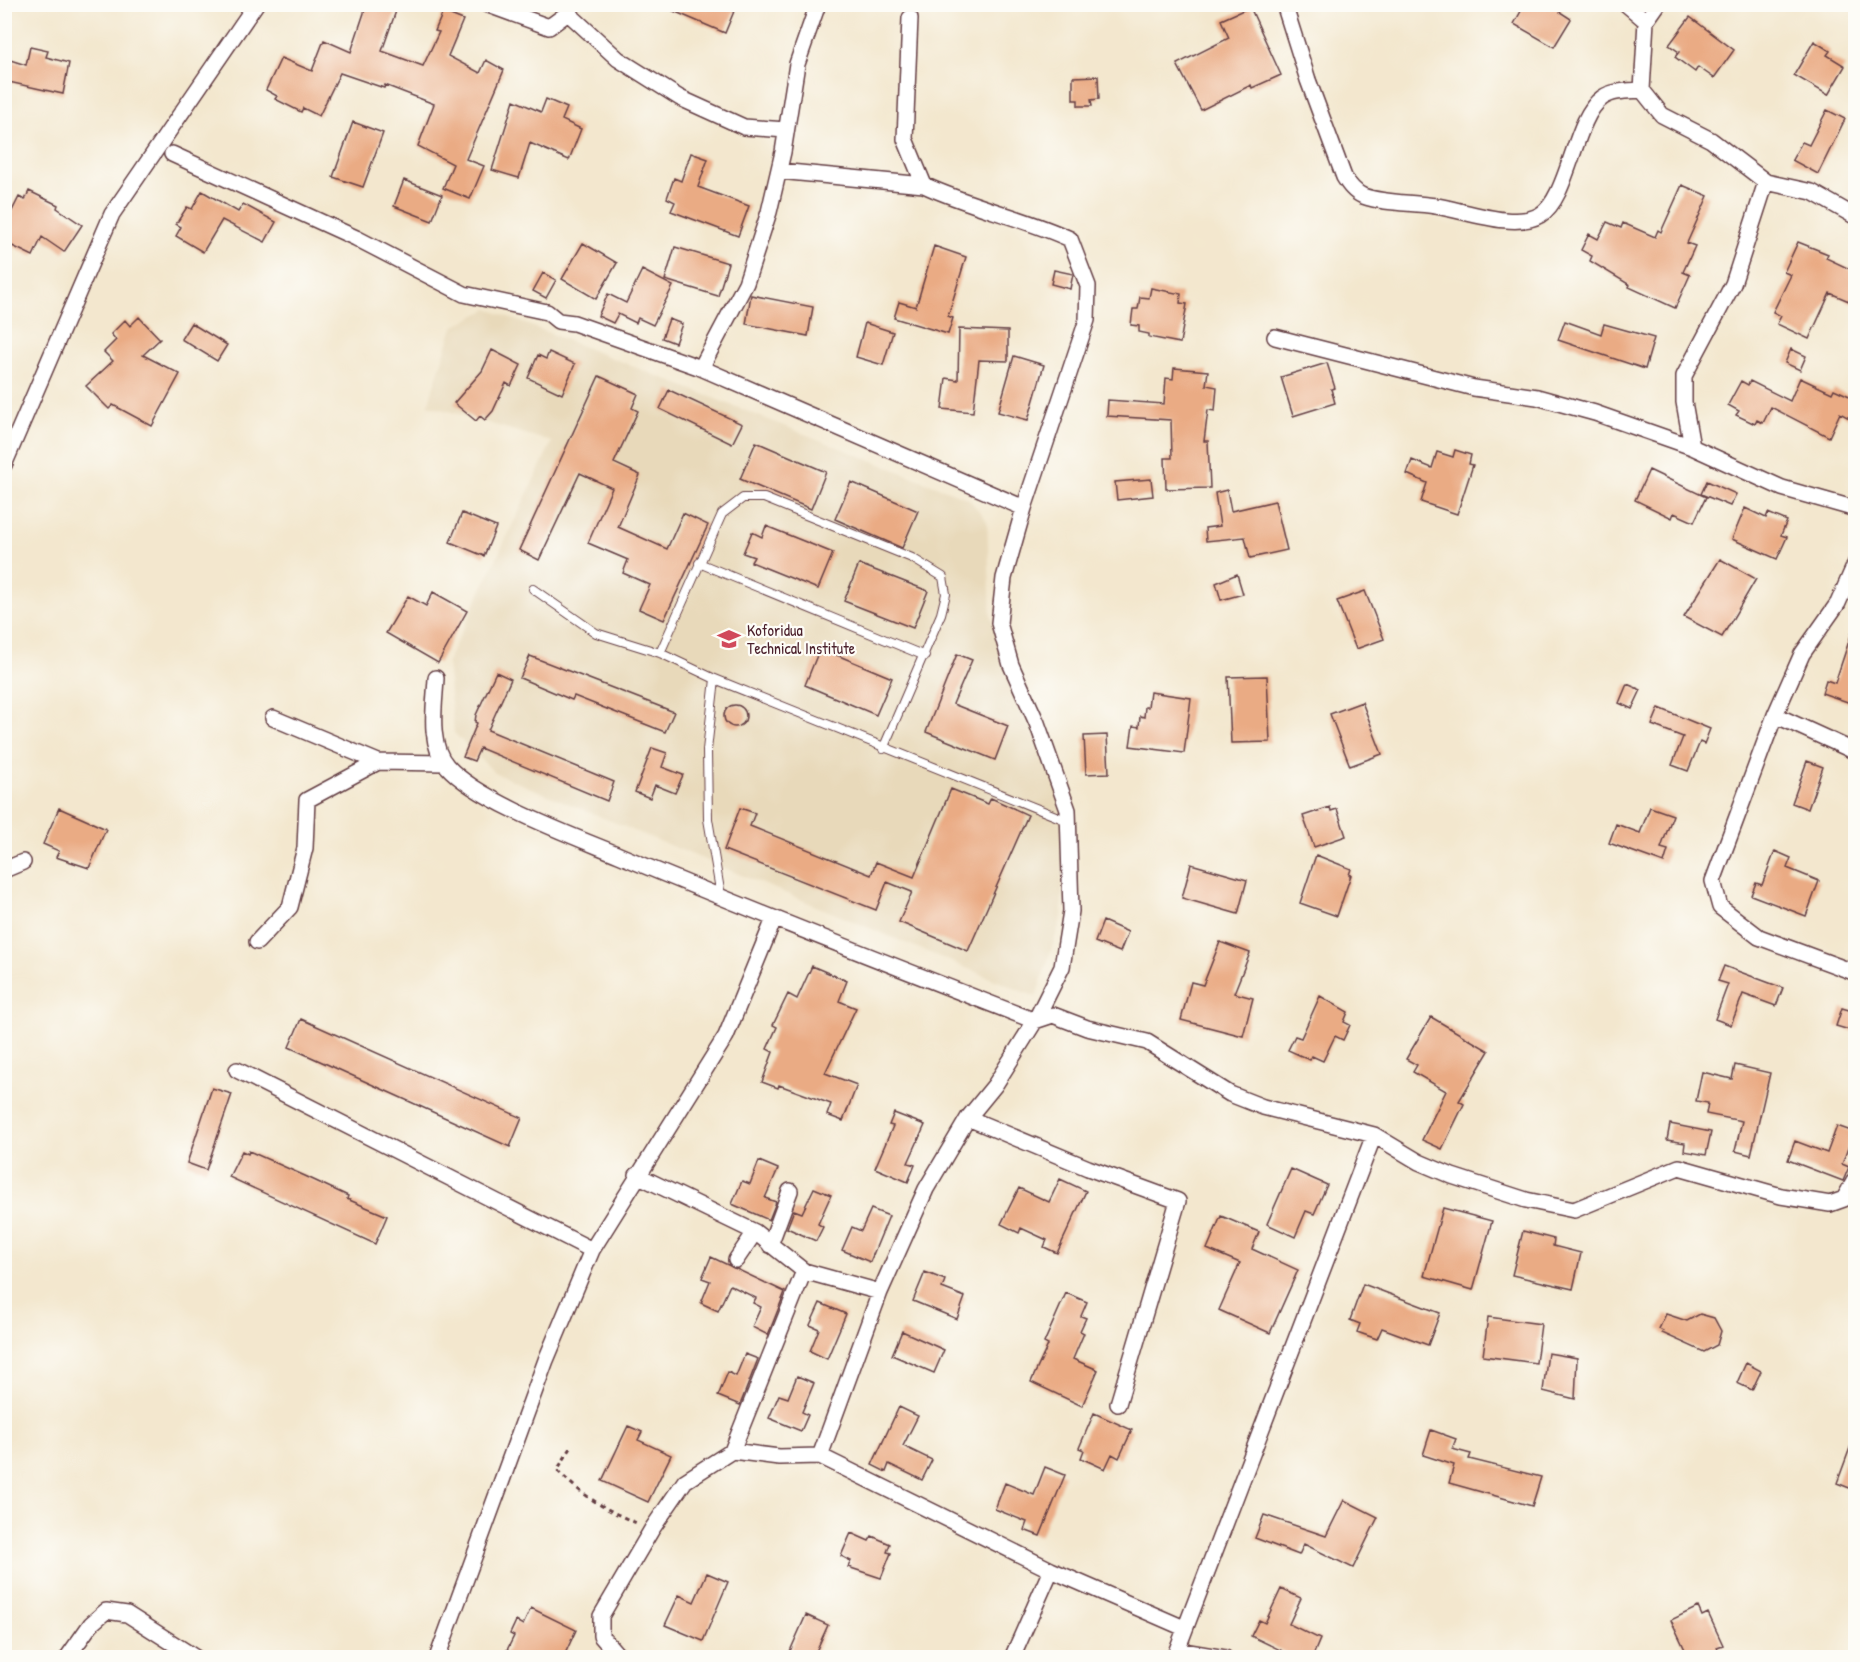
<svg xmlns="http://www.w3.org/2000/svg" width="1860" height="1662" font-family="'Patrick Hand',sans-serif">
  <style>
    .built { fill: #e8d9ba }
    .building { fill: #eaab84 }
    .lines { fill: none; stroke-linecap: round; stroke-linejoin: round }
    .lane-casing { stroke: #633d43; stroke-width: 10 }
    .street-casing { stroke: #633d43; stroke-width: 18 }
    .path { stroke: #633d43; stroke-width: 3; stroke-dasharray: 4.5 4.5; stroke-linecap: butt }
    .lane { stroke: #fff; stroke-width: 8 }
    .street { stroke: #fff; stroke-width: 15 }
    .labels { text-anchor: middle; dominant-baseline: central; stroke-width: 4.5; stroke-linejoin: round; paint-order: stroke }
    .poi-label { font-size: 16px; fill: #4a1f2b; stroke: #fdfcf7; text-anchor: start }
  </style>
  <rect width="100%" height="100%" fill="#fdfcf7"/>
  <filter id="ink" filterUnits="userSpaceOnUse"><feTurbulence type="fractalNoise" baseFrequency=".0167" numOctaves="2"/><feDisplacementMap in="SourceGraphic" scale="12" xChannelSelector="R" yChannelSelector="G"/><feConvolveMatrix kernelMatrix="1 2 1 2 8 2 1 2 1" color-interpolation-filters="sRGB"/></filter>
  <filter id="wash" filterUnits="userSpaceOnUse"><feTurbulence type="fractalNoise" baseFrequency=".008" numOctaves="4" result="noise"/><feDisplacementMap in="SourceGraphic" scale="24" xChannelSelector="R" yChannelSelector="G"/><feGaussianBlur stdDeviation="1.35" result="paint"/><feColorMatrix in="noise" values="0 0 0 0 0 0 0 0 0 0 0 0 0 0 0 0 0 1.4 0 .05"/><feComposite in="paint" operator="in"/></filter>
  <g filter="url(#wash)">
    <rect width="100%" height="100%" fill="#f3e7ce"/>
    <path class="built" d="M488,309L969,499L987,521L991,617L1055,775L1062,820V916L1036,997L495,773L454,733L447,662L552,442L428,405L453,327Z"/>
    <g id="blocks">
      <path class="building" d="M367,4H377L396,11L382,51L423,66L439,32L435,31L443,12L463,20L448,56L480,73L486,60L504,70L466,159L484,166L470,199L443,188L453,164L418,146L434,104L385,85L384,88L340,73L319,116L303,108L301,112L275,99L277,96L266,90L281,58L312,71L324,40L351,52Z
        M657,4H737L725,33Z
        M1525,4H1565L1560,12L1571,19L1554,47L1514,24Z
        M1250,7L1281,75L1252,88L1251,85L1201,110L1177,64L1229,38L1221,20Z
        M1690,17L1734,50L1714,78L1698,67L1695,72L1675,57L1679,52L1669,45Z
        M1814,41L1830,51L1827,55L1845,66L1828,95L1794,75Z
        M30,47L48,51L46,57L69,63L63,94L4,81V58L26,65Z
        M1098,76L1099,99L1091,100L1092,106H1078V100H1073V77Z
        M546,99L567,108L562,120L581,129L569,160L530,143L519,178L492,170L514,100L541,112Z
        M1827,110L1845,119L1818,174L1792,160L1802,142L1809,145Z
        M353,122L383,133L363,187L333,177Z
        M691,153L708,159L698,187L749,206L738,236L671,211L675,202L667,198L674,178L681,181Z
        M404,180L442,195L432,221L394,206Z
        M1682,185L1708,196L1687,243L1695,246L1683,272L1690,275L1675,308L1629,287L1630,285L1590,261L1592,256L1581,250L1589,234L1598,239L1607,222L1621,228L1623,223L1655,237L1658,230L1661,232Z
        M29,191L58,205L57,208L82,225L64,252L42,237L33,256L4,242V227L19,197L25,200Z
        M202,191L238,212L243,204L276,222L265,242L222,220L203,252L176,236L181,227L176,224L187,207L192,209Z
        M1798,242L1828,254L1826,258L1856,272V304L1830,293L1809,339L1777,324L1781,316L1773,312L1791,275L1784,272Z
        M583,243L617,263L596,299L562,279Z
        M934,246L966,257L948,316L953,318L948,334L894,318L899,302L916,307Z
        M675,247L728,263L718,296L665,280Z
        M642,270L673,286L653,325L638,318L636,323L618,314L613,323L598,316L608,294L626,303Z
        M1054,270L1073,274L1070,289L1051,284Z
        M543,273L556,280L546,298L533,291Z
        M1151,288L1181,294L1180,303L1187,304L1180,343L1149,337V334L1139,332V326L1131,325L1133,309H1138L1140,297L1149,298Z
        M751,295L813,307L808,336L746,324Z
        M139,317L160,339L143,355L180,374L152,426L113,405L109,409L86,386L113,361L104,352L116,340L111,334L125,320L130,326Z
        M669,319L682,324L675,343L662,338Z
        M1565,321L1601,334L1604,324L1654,338L1645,369L1558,340Z
        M191,323L227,345L217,361L181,339Z
        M865,323L893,332L883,365L856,357Z
        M959,329L1008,331V361L979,360L973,412L942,409L946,378L958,380Z
        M1791,349L1806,356L1800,370L1785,363Z
        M492,350L521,365L511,386L506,383L493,411L485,420L480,416L476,421L454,403L482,371Z
        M549,352L575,364L562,394L528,378L538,355L546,359Z
        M1014,356L1044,365L1028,420L998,412Z
        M1327,363L1335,388L1331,389L1335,403L1293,416L1281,377Z
        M1174,368L1208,371L1206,385L1217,387L1215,411L1208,410L1204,441H1208L1210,488L1166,489L1165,458H1172L1171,420L1107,416L1108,400L1164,404L1166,378L1173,379Z
        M599,376L638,394L632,408L638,411L614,463L640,475L618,527L667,549L683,513L708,525L664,620L639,609L650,585L623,573L628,560L588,543L612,488L580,473L539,560L519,550Z
        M1800,378L1832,393L1834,389L1856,399L1849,418L1840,413L1829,437L1771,407L1763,423L1757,420L1755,424L1736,415L1739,411L1728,405L1741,381L1748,385L1750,381L1790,401Z
        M669,390L742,424L732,444L660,409Z
        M756,442L826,472L811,509L740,479Z
        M1455,450L1471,455L1469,464L1473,465L1457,514L1421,502L1427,483L1407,474L1412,460L1432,468L1437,452L1453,457Z
        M1649,470L1706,497L1694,522L1674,513L1672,518L1635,500Z
        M1151,479L1153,496L1117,500L1115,482Z
        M1707,481L1736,494L1730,506L1701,494Z
        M851,482L918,511L902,548L835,519Z
        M1227,490L1231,511L1275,501L1287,550L1250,558L1245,537L1206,541L1205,528L1220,526L1215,493Z
        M1745,508L1766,518L1768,513L1787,521L1781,535L1787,537L1777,559L1732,539Z
        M462,513L496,527L484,556L450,542Z
        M766,526L833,553L818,589L751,562L754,557L743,553L752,532L762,537Z
        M1720,559L1756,579L1722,637L1684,617Z
        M859,564L928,591L913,628L844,601Z
        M1237,574L1243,594L1221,600L1216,583Z
        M1365,591L1384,639L1356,649L1337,601Z
        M433,592L467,611L438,663L386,633L408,596L426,606Z
        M1853,629L1856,630V705L1822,693L1826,680L1835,683Z
        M820,648L892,678L876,715L805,685Z
        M957,654L972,660L953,704L1008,726L995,760L926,732Z
        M530,656L674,712L665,732L574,696L572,700L520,678Z
        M496,672L511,679L488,730L614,782L607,801L480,748L474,761L463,757L477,723L475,722L476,715Z
        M1267,676L1270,742L1231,743L1228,677Z
        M1627,684L1641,690L1632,709L1619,703Z
        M1150,692L1191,698L1184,753L1130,746L1133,726L1139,727L1140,716L1144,717L1145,707H1148Z
        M1362,702L1382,754L1350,766L1330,714Z
        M724 716a11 11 0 1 1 22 0a11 11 0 1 1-22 0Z
        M1659,708L1710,729L1704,744L1700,742L1688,771L1672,765L1683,737L1652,725Z
        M1107,735L1109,773L1086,774L1084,736Z
        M652,748L667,753L662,767L683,775L675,793L655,785L650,798L635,792Z
        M1807,761L1823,767L1808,809L1792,803Z
        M951,789L988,804L991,798L1028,815L968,951L899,922L912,892L887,882L876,910L724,850L740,808L755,813L750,826L871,875L876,862L914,877Z
        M1330,807L1331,811L1337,809L1346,836L1314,847L1303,816Z
        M1650,807L1673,815L1661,848L1668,850L1664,863L1609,843L1616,824L1640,833Z
        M59,808L106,829L89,868L56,857L59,851L43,844Z
        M1775,851L1791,858L1787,868L1819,881L1806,916L1751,895L1756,883L1762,885Z
        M1316,855L1351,869L1349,875H1351L1337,916L1300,903Z
        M1191,864L1247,880L1238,914L1182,898Z
        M1103,921L1128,932L1120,952L1095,942Z
        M1220,942L1250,953L1234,993L1253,998L1243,1036L1181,1020L1191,982L1203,985Z
        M812,966L847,981L839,1001L856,1008L825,1073L857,1085L843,1121L827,1115L831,1104L779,1085L778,1088L762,1082L773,1052L767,1049L777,1027L773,1025L788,994L797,999Z
        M1724,966L1783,988L1776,1006L1743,994L1731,1025L1715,1019L1728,984L1718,981Z
        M1320,996L1348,1012L1344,1022L1350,1025L1343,1040L1335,1036L1323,1061L1312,1056L1310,1060L1288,1050L1295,1036L1301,1038Z
        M1842,1008L1856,1012V1032L1836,1026Z
        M1431,1017L1489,1051L1459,1101L1464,1104L1442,1149L1422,1140L1446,1091L1413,1072L1417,1065L1406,1059Z
        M301,1019L522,1118L510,1147L289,1047Z
        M1735,1065L1770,1073L1751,1155L1735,1151L1742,1121L1706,1114L1708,1103L1696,1101L1702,1072L1732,1079Z
        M212,1088L232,1094L206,1170L187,1163Z
        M894,1113L925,1125L908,1163L915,1165L908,1182L875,1168L893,1126L889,1125Z
        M1670,1124L1711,1132L1706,1155L1684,1151L1685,1143L1667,1140Z
        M1837,1126L1854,1132L1842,1164L1849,1167L1843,1181L1788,1160L1795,1141L1827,1153Z
        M242,1151L248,1154L249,1151L305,1176L348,1196L347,1199L387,1216L375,1244L229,1177Z
        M759,1161L778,1169L765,1198L776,1202L769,1220L732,1204L742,1181L750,1184Z
        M1291,1169L1327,1185L1314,1214L1306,1211L1295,1237L1267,1224Z
        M1060,1179L1086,1191L1057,1253L1044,1247L1047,1240L1021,1228L1019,1233L1001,1224L1019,1188L1049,1202Z
        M814,1188L831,1195L818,1224L823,1227L816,1241L787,1228L794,1210L802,1213Z
        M1443,1208L1492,1221L1473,1290L1424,1276Z
        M871,1209L889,1216L870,1262L842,1250L852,1227L861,1231Z
        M1221,1216L1259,1232L1252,1249L1298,1270L1270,1333L1219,1310L1240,1263L1207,1249Z
        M1523,1231L1554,1239L1553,1246L1581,1253L1573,1289L1512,1275Z
        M711,1257L785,1292L768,1335L752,1327L761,1307L753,1303L756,1298L730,1285L718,1311L701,1303L710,1281L702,1278Z
        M925,1272L945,1280L942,1288L965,1297L957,1319L913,1301Z
        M1363,1284L1440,1313L1428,1345L1382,1328L1377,1339L1357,1332L1360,1324L1350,1320Z
        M1066,1293L1087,1302L1081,1316L1086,1318L1080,1331L1084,1333L1073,1359L1098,1370L1082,1406L1031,1382L1048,1345L1044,1343Z
        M820,1303L846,1314L827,1359L810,1351L819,1329L810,1325Z
        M1666,1314L1687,1321L1700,1314L1714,1318L1721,1331L1717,1345L1704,1352L1662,1333L1663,1331L1659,1329Z
        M1488,1317L1541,1324L1536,1363L1483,1356Z
        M902,1331L944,1350L934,1373L892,1355Z
        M1548,1353L1577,1358L1575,1399L1543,1391Z
        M745,1354L758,1359L740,1405L718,1396L728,1372L736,1376Z
        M1746,1363L1761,1371L1752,1390L1737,1383Z
        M797,1376L814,1383L802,1412L808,1415L801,1431L769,1418L779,1395L788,1398Z
        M899,1407L918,1416L903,1446L932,1460L922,1480L889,1464L886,1472L872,1465Z
        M1094,1413L1132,1430L1119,1458L1112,1454L1105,1469L1081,1458L1084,1450L1079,1448Z
        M628,1426L642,1432L638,1440L671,1455L648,1502L602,1481Z
        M1431,1430L1456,1439L1452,1449L1471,1454L1469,1459L1541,1477L1532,1506L1449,1483L1454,1465L1423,1455Z
        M1854,1437L1856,1479L1852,1489L1837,1483Z
        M1045,1467L1065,1475L1040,1536L1024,1530L1027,1522L995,1509L1005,1483L1034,1495Z
        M1344,1500L1378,1517L1353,1568L1304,1544L1299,1555L1255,1538L1264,1515L1326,1536Z
        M851,1533L869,1541L872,1536L890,1544L887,1552L891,1553L881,1578L848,1567L851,1561L841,1556Z
        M707,1573L728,1582L703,1641L665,1625L679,1595L694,1602Z
        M1281,1589L1301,1598L1289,1624L1320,1639L1312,1658H1297L1251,1636L1259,1620L1265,1623Z
        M1698,1607L1702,1616L1708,1613L1723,1645L1717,1647L1721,1658H1689L1671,1620Z
        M531,1608L576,1630L563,1658H503L514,1636L510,1634L516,1621L523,1625Z
        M806,1615L828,1625L813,1658H787Z"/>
    </g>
  </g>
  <g filter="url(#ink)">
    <use href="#blocks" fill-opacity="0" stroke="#633d43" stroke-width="1.5"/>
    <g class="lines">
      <g class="lane-casing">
        <path id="lane" d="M699,563L925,656
          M533,589L596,633L660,653L715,679L1068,821
          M660,653L722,514L743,498H764L912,558L943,577L946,594L941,614L883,749
          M715,679L707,750L708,819L721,896"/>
      </g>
      <g class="street-casing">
        <path id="street" d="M486,4L549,27L568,13
          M574,4L568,13L618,59L680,98L744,127L786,130
          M1284,4L1308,80L1344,177C1349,185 1354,192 1363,196C1386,204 1412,202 1436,206C1464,210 1514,230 1540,215C1569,198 1574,118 1602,98C1613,90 1630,91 1642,90
          M1626,4L1646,21
          M1658,4L1646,21L1642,90L1662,115L1711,140L1766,182L1812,192L1856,217
          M910,18L905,139L924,185C971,207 1022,217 1070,239L1088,286L1087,320L1024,508
          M172,154L356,238L464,294L547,312L558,321L574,323L701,368
          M779,171L924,185
          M1275,337L1474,388L1537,397L1595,413L1692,447L1782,488L1856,509
          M1692,447L1684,402V376L1733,284L1766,182
          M4,465L112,214L256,4
          M1856,562L1838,603L1802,654L1775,715L1713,881L1720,907L1759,937L1856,973
          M436,678C435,704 427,743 447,766C478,801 573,836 619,855C757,913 896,967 1035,1021L1053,1015L1087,1028L1147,1042L1230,1094L1263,1107L1374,1135
          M1775,715L1856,752
          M273,718L378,762
          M4,870L23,862
          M257,942L290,907L305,848L307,800L378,762L445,763
          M237,1070L592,1250
          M968,1118L1088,1168L1178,1201L1118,1404
          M637,1175L755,1232L804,1271L880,1292
          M770,1245L790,1191
          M736,1260L755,1232
          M732,1451L804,1271
          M820,1456L1051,1570L1184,1628
          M1177,1650L1225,1658
          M67,1658L91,1624L106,1611L127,1614L196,1658
          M437,1658L546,1360L592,1250L726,1036L774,919
          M620,1658L601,1636V1616L652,1529L685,1481L732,1451L779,1457L820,1456L880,1292L926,1189L968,1118L995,1085L1035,1021L1062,967L1071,911L1068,810L1037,723L1011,665L999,623L1004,578L1024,508L701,368L746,283L769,212L783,152L797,64L818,4
          M1012,1658L1051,1570
          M1174,1658L1374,1135L1419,1162L1452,1176L1526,1200L1574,1210L1679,1167L1781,1196L1830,1204L1844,1199L1856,1178"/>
      </g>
      <path class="path" d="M571,1448L557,1470C581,1495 607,1511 639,1524
        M1761,1651L1773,1658"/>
      <use href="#lane" class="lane"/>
      <use href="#street" class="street"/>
    </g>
  </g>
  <defs>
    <g id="school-bare" transform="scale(1.8)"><path d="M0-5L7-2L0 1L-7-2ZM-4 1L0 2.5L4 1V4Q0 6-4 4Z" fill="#d1495b" stroke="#fdfcf7" stroke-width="2.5" paint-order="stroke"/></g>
  </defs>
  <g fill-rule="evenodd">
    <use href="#school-bare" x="729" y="639"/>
  </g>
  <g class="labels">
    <g class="poi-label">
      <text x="747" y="630">Koforidua<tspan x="747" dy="18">Technical Institute</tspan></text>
    </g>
  </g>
  <rect width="1860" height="1662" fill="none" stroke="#fdfcf7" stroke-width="24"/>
</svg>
